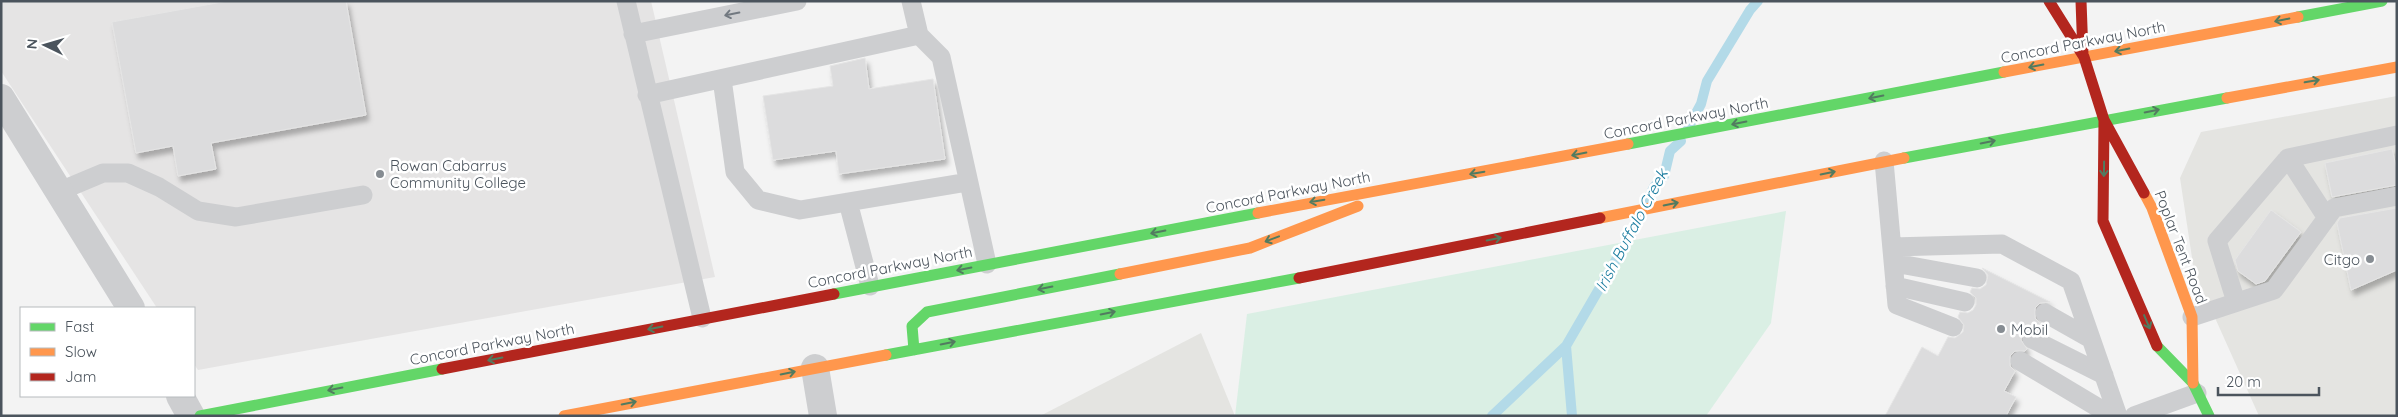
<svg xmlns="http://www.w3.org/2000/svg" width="2398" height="417" font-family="Quicksand,sans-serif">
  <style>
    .commercial { fill: #e4e4e1 }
    .education { fill: #e5e4e4 }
    .green { fill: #daefe4 }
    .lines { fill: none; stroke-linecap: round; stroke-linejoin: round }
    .stream { stroke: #b3dae8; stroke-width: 10 }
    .building { fill: #dcdcdd; stroke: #e5e5e5; filter: url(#shadow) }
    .lane { stroke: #cdced0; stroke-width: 19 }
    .street { stroke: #cdced0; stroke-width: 28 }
    .fast { stroke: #63d668; stroke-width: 11 }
    .slow { stroke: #ff974d; stroke-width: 11 }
    .jam { stroke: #b3261e; stroke-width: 11 }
    .oneway { stroke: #727980 }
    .oneway2 { stroke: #527b60 }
    .poi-dot { fill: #868c92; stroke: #fff; stroke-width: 2 }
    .labels { text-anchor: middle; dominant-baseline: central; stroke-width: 5; stroke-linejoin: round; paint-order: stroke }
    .street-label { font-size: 15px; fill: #4b545d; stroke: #fff }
    .poi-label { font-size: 15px; fill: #4b545d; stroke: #fff; text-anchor: start }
    .water-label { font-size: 16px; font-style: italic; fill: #1c7da0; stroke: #fff }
  </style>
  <defs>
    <filter id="shadow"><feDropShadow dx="3" dy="5.5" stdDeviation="2.5" flood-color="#0004"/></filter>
  </defs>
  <rect width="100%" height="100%" fill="#f3f3f3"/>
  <path class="commercial" d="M2397,96V416H2259L2194,271L2180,178L2201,132Z
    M1201,333L1235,416H1040Z"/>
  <path class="education" d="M1,1H651L715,277L198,370L194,364V308H157L1,71Z"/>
  <path class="green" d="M1786,211L1771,323L1706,416H1235L1247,314Z"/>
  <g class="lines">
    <path class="stream" d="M1688,128L1701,104L1707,81L1750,10L1758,1
      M1566,346L1572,416
      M1492,416L1566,346L1631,234L1654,187L1664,176L1670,151L1681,141"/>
  </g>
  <path class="building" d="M228,1H346L366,115L211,143L216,169L178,176L173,146L136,153L112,22Z
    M865,58L869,89L933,79L945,159L839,174L836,151L773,160L763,96L833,86L830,66Z
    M2392,149L2397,170V185L2332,197L2325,163Z
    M2397,208V270L2351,290L2337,223L2340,218Z
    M2271,210L2301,232L2265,281L2256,284L2238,271L2235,260Z
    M1982,268L2050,302L2040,303L2035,308V318L2040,323L2037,329H2026L2022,334L2021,340L2027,349L2025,351H2015L2010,356V366L2015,371L2004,391L2016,397L2006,416H1885L1922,347L1938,356L1948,337L1955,338L1963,332L1964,325L1958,317L1960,312L1968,313L1973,310L1976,305V298L1970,292L1972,288L1980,289L1986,285L1988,275Z"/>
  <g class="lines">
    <path class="lane" d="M626,1L702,318
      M633,34L797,1
      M919,35L941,57L987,264
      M722,79L735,172L758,200L800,210L968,182
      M647,95L919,35L911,1
      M2288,158L2327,218
      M1884,161L1897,305L1953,327
      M60,191L103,173H128L159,187L198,211L236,217L363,195
      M848,202L870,286
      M1892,247L2002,244L2071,281L2118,416
      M1894,263L1977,278
      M1895,286L1965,302
      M2236,302L2217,241L2288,158L2397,135
      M2045,313L2091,339
      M2192,317L2274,290L2334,208L2397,196
      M2032,339L2104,375
      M2020,361L2112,416
      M2134,416L2197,393"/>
    <path class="street" d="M1,98L131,308
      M815,368L823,416
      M180,396L191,416"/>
    <path class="fast" d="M2298,17L2382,1
      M1628,144L2004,72
      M1904,158L2227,98
      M834,294L1258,213
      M2157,346L2193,383L2209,416
      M914,350L912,326L927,312L1120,274
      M886,355L1299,278
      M200,416L442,369"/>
    <path class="slow" d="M2004,72L2298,17
      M2227,98L2397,67
      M2144,193L2152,208L2192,317L2193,383
      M1258,213L1628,144
      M1600,218L1904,158
      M1120,274L1250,248L1358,206
      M564,416L886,355"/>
    <path class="jam" d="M2049,1L2084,57L2104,120L2144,193
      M2081,1L2083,55
      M2104,121L2103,221L2157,346
      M1299,278L1600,218
      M442,369L834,294"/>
  </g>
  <defs><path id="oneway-shaft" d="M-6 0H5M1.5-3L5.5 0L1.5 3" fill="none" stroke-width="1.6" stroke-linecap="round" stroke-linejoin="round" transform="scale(1.25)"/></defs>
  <use class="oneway" href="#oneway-shaft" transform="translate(732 14) rotate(169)"/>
  <g class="oneway2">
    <use href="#oneway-shaft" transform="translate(2282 20) rotate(169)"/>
    <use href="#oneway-shaft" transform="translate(2122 50) rotate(169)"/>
    <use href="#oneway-shaft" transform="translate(2036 66) rotate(169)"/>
    <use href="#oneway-shaft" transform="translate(2312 81) rotate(-10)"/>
    <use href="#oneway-shaft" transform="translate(1876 97) rotate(169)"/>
    <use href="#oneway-shaft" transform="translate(2152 111) rotate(-11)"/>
    <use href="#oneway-shaft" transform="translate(1739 123) rotate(169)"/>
    <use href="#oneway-shaft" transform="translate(1988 142) rotate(-11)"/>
    <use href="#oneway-shaft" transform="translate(1579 154) rotate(169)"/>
    <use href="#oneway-shaft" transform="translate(2104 169) rotate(91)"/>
    <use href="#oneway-shaft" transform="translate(1477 173) rotate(170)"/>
    <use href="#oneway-shaft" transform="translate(1828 173) rotate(-12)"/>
    <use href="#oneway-shaft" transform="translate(1317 201) rotate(170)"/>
    <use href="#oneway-shaft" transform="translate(1671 204) rotate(-11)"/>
    <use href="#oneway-shaft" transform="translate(1158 232) rotate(169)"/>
    <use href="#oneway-shaft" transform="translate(1272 239) rotate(159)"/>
    <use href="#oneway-shaft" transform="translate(1494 239) rotate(-11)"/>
    <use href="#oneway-shaft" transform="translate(964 269) rotate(169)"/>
    <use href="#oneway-shaft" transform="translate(1045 288) rotate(169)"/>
    <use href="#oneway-shaft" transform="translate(1108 313) rotate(-11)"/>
    <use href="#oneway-shaft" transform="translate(2147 322) rotate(67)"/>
    <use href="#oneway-shaft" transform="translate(655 328) rotate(169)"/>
    <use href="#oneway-shaft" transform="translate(948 343) rotate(-11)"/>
    <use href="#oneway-shaft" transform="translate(495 359) rotate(169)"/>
    <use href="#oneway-shaft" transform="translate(788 373) rotate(-11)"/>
    <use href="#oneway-shaft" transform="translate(335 389) rotate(169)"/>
    <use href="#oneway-shaft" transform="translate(629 403) rotate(-11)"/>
  </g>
  <g class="poi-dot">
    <circle cx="380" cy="174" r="5"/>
    <circle cx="2370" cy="259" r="5"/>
    <circle cx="2001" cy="329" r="5"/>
  </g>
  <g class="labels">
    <g class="street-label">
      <text transform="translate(2083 42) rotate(-11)">Concord Parkway North</text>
      <text transform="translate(1686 118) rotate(-11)">Concord Parkway North</text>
      <text transform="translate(1288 192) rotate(-11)">Concord Parkway North</text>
      <text transform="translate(2181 247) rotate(69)">Poplar Tent Road</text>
      <text transform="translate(890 267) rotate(-11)">Concord Parkway North</text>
      <text transform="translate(492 344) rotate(-11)">Concord Parkway North</text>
    </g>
    <g class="poi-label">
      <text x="390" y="165">Rowan Cabarrus<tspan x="390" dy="17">Community College</tspan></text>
      <text x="2360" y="259" text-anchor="end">Citgo</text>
      <text x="2011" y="329">Mobil</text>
    </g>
    <g class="water-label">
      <text transform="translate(1631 230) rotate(-62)">Irish Buffalo Creek</text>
    </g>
  </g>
  <rect width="2398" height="417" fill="none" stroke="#4b545d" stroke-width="5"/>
  <rect x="20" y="307" width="175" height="90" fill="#ffffff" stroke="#b7bbbe"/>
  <rect x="30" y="323" width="25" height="8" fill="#63d668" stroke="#b7bbbe"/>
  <text x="65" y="332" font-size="15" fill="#4b545d">Fast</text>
  <rect x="30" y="348" width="25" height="8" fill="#ff974d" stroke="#b7bbbe"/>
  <text x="65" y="357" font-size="15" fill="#4b545d">Slow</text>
  <rect x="30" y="373" width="25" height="8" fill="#b3261e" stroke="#b7bbbe"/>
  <text x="65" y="382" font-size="15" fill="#4b545d">Jam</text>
  <g transform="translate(45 45) rotate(275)" stroke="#ffffff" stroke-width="4" paint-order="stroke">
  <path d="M0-4L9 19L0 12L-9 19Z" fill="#4b545d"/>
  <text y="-8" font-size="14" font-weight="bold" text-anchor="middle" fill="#4b545d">N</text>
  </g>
  <path d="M2218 387v8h101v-8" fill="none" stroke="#4b545d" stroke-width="2.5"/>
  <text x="2226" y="387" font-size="15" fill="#4b545d" stroke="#ffffff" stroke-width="4" paint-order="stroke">20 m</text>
</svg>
